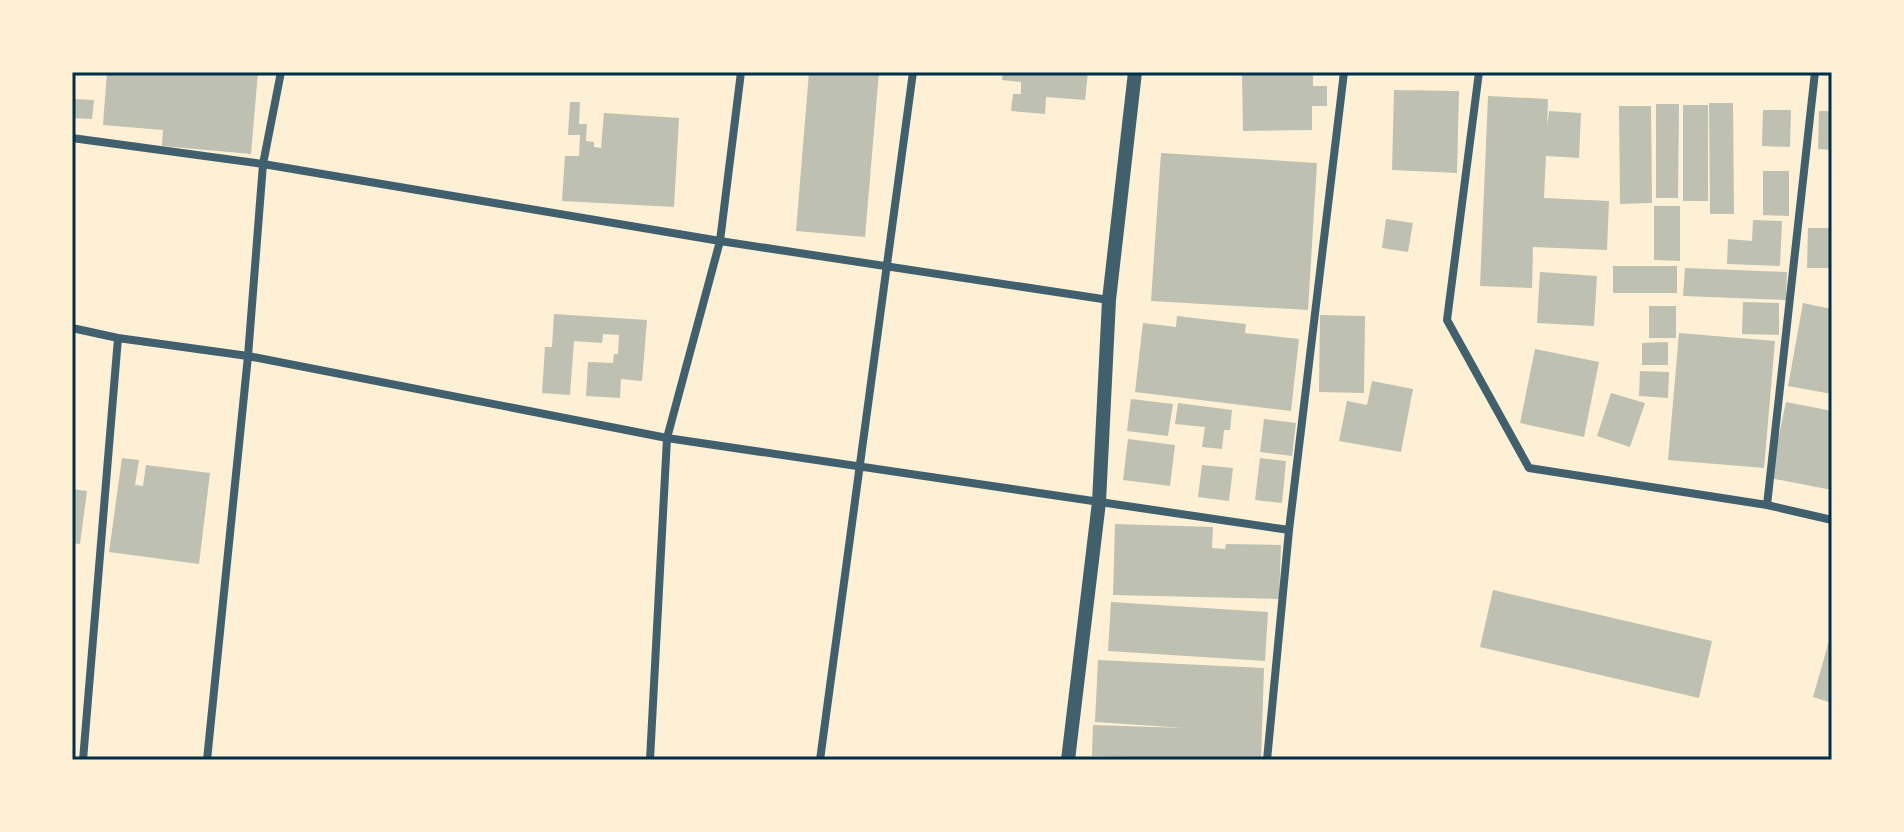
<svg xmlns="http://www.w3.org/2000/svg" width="1904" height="832" font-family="'IBM Plex Sans',sans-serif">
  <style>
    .building { fill: #bec0b2 }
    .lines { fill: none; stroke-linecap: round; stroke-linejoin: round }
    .minor { stroke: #3f606c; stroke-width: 8 }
    .tertiary { stroke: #3f606c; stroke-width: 14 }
    .neatline { fill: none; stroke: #003049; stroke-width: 3 }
  </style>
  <rect width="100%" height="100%" fill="#fdf0d5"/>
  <path class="building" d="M107,72H258L251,154L162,146L163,130L103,125Z
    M809,72H879L865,237L796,231Z
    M1003,72H1088L1085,100L1046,97L1045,114L1011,111L1013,94H1021V82L1002,80Z
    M1242,72H1313V86H1327V106H1312V130L1243,131Z
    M1394,90L1459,91L1457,173L1392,170Z
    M1488,96L1548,99L1547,127L1549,111L1581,113L1579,158L1546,156L1544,198L1609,201L1607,250L1533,247L1532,288L1480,286Z
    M72,99L94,100L92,119L72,118Z
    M570,102H580L579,124H587L586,141L594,142V147L601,148L604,113L679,118L674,207L562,201L565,156H579L580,135H568Z
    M1709,103H1733L1734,214H1710Z
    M1656,104H1679L1678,198H1656Z
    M1683,105H1708V201H1683Z
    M1619,106H1651L1652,203L1620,204Z
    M1763,110H1791L1790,147L1762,146Z
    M1819,111H1832V150L1818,149Z
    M1161,153L1317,163L1308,310L1151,301Z
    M1763,171H1789V216L1763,215Z
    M1654,206H1680V261L1654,260Z
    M1386,219L1413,223L1408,252L1382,248Z
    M1753,220L1782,221L1780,266L1727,264L1728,239L1752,241Z
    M1808,228H1832V268H1807Z
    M1613,266H1677V293H1613Z
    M1685,268L1787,272L1786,300L1683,296Z
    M1540,272L1597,276L1594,326L1537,323Z
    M1743,302L1779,303V335L1742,334Z
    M1803,303L1832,309V394L1788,386Z
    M1649,306H1676V338H1649Z
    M554,314L647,320L642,381L621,379L620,398L586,396L588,362L613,363L614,354H618L619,335L603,334L602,343L574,341L570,395L542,393L545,347H552Z
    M1320,315L1365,316L1364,393L1319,392Z
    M1177,316L1246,324L1245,333L1299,339L1291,411L1135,392L1143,323L1176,327Z
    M1679,333L1775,341L1764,468L1668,460Z
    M1668,342V365H1642V343Z
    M1535,349L1599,362L1584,437L1520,423Z
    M1640,371L1669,372L1668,398L1639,396Z
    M1372,381L1413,389L1401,452L1339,441L1347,401L1367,405Z
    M1611,393L1645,403L1630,447L1597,436Z
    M1131,399L1173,404L1168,436L1127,431Z
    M1786,402L1832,411V490L1770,478Z
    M1178,403L1232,410L1230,430H1224L1222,449L1202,447L1205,427L1175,424Z
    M1264,419L1296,423L1292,456L1260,452Z
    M1128,439L1175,445L1170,486L1123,480Z
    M122,458L139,460L135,485L143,486L146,465L210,473L199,564L109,552Z
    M1260,458L1286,461L1282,503L1255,500Z
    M1202,465L1233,468L1229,501L1198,497Z
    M72,489L87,491L80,544L72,543Z
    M1115,524L1213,527L1212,548L1225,549L1226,544L1281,545L1279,599L1113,595Z
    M1493,590L1712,641L1699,698L1480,647Z
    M1111,602L1268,612L1265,661L1108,651Z
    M1831,634H1832V703L1813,697Z
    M1098,660L1264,668L1261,760L1092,756L1093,725L1185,728L1095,722Z"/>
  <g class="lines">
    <path class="minor" d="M1479,72L1447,320L1529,468L1767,505L1832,520
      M72,138L263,164L720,241L1109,300
      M72,328L118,338L248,356L667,438L1289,530
      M1767,505L1815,72
      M83,760L118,338
      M207,760L248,356L263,164L281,72
      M650,760L667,438L720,241L741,72
      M820,760L913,72
      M1267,760L1289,530L1344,72"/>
    <path class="tertiary" d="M1068,760L1099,502L1109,300L1135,72"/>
  </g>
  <rect width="1904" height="832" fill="none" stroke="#fdf0d5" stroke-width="148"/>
  <rect x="74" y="74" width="1756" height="684" class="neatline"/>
</svg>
